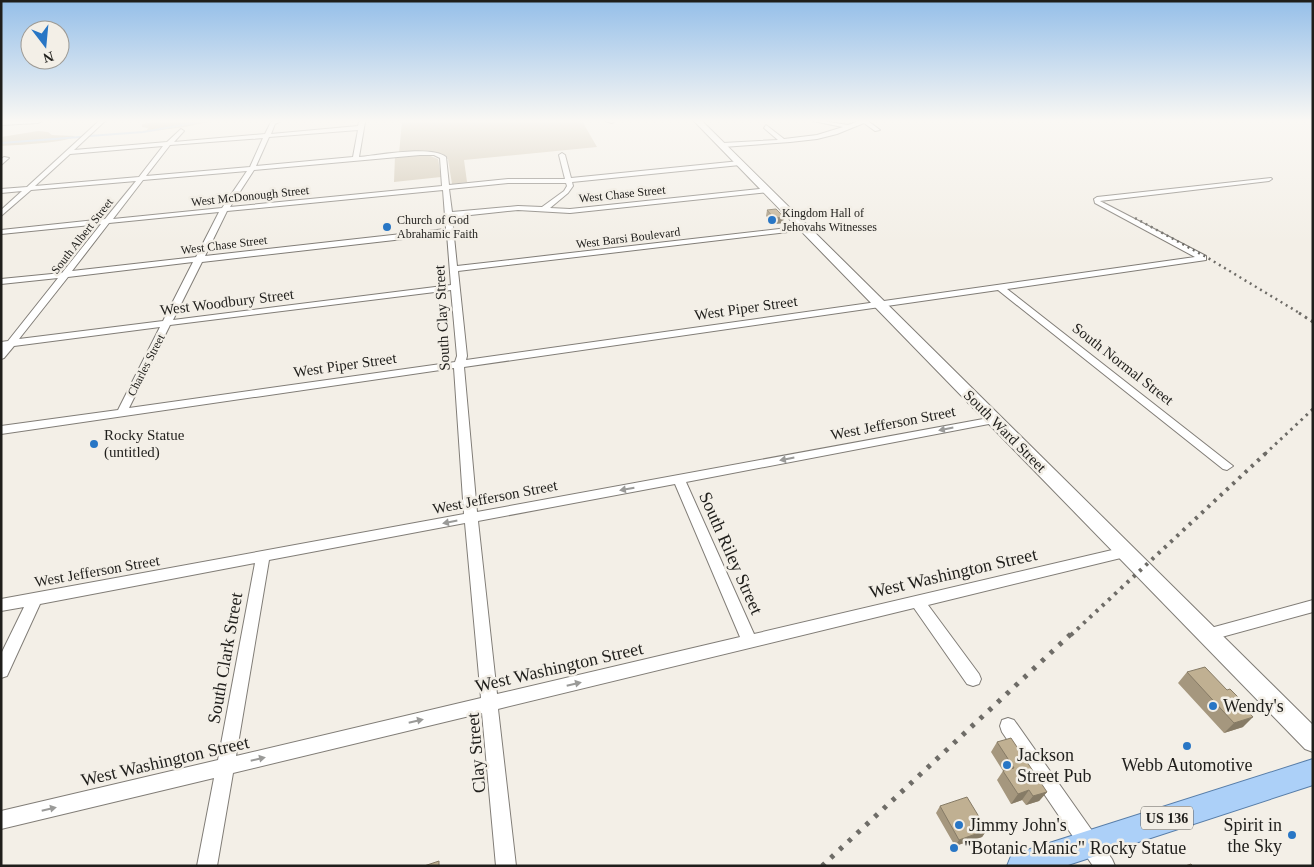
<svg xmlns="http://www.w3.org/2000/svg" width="1314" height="867" font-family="Georgia,serif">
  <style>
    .green { fill: #d1c7b3 }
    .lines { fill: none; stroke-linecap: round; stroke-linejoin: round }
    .stream { stroke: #b9cfea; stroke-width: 2 }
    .street-casing { stroke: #817d77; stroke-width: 2 }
    .secondary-casing { stroke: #817d77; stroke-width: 2 }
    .primary-casing { stroke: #577da8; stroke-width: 2 }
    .street { fill: #fff; fill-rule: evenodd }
    .secondary { fill: #fff; fill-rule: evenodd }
    .primary { fill: #acd0f8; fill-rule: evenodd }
    .rail-far3 { stroke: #6e6c67; stroke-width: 2.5; stroke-dasharray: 2 4; stroke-linecap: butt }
    .rail-far2 { stroke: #6e6c67; stroke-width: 3; stroke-dasharray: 2.5 4.5; stroke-linecap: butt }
    .rail-far1 { stroke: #6e6c67; stroke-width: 4; stroke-dasharray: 3 5.5; stroke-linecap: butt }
    .rail { stroke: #6e6c67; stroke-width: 5; stroke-dasharray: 4 8; stroke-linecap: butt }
    .wall { fill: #a5977e }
    .shaded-wall { fill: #867b66 }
    .building { fill: #c0b092; stroke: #867b66 }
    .oneway { fill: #9a9a98 }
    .poi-dot { fill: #2876c5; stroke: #f3efe7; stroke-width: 2 }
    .labels { text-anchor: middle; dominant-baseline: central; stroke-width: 5; stroke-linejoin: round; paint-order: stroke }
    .far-street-label { font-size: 12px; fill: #1f1e1b; stroke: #f3efe7 }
    .far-poi-label { font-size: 12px; fill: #1f1e1b; stroke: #f3efe7; text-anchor: start }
    .shield { fill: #f3efe7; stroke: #5f5d58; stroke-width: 1 }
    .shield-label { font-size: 14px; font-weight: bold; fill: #1f1e1b }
    .street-label { font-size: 15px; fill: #1f1e1b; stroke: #f3efe7 }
    .poi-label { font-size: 15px; fill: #1f1e1b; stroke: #f3efe7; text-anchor: start }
    .near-street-label { font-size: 18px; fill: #1f1e1b; stroke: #f3efe7 }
    .near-poi-label { font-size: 18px; fill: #1f1e1b; stroke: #f3efe7; text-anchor: start }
  </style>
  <rect width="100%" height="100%" fill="#f3efe7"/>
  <path class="green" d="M166,121H212L185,127L146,132L148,128L142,127V124Z
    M402,121H582L597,147L464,160L467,182L452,184L448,159L444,158L440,155L399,154Z
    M38,131L48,132L52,135L75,136C67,143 15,145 1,146V137Z
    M428,155L438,159L441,177L394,182L395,156Z"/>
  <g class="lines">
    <path class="stream" d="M89,136L143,132L205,121
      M1,143L80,137"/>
    <g class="street-casing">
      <path id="street" d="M99,121H105L74,150L167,142L181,129L184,131L174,142L265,134L271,122L281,121L275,124L271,134L358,126L359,122L363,121L365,122L359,157C380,155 431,145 446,157L449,185L508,179H565L559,155L562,153L565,155L571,178L740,161L743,163L740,165L572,182L573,186L568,193L550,208L570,209L768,188L771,190L768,192L570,213L518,210L452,217L457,266L805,226L809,228L805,230L458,271L467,356L466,360L1195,257L1095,203L1094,199L1097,197L1271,178L1272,179L1269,181L1100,201L1206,256V260L1007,289L1233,466L1227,470L1223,469L998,290L464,367L477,512L994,417L998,418L999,420L994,423L686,482L754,634L1125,547L1130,548L1132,552L1130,556L1125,557L928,605L979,674L981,679L979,684L973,686L967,684L914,608L498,709L516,866H496L482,713L233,773L217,866H197L214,778L1,829V811L218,760L255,563L40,604L7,676L1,678V654L24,607L1,611V599L464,514L454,368L1,434V426L118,410L160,327L14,346L4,358L1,359V342L8,341L58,278L1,284V279L62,273L101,224L1,234V230L105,219L136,181L31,190L1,216V210L22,191L1,193V189L27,187ZM358,130L353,157L256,166L269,137ZM263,138L250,167L146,176L170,145ZM163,146L139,177L35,186L70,154ZM420,155H434L440,158L442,186L230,207L254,170ZM247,171L222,208L113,219L143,180ZM508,183H566L567,186L564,191L542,207L518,206L452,212L449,189ZM443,190L446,229L205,256L227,211ZM219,212L196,257L72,271L109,223ZM447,234L451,285L173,320L202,262ZM193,262L163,321L19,339L68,277ZM451,290L457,356L455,362L129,408L170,325ZM675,484L740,637L497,694L478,521ZM465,523L481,698L236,756L269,560Z
        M605,121H615L612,123Z
        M813,121H823L848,125L859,121H868L880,130L875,131L864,123L837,134L817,139L790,142L723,147L720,145L723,143L778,140L764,128L766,125L784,139L817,135L843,127Z
        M4,157L9,158L1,165V159Z
        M1313,600V612L1207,641L1202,640L1199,635L1202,630L1207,629Z
        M1008,718L1014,720L1112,859L1115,866H1093L1002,732L1000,726L1002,720Z"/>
    </g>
    <g class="secondary-casing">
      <path id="secondary" d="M1,121H42L38,123L1,125Z
        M694,121H702L1313,725V752L1305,749Z"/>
    </g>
    <g class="primary-casing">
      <path id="primary" d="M1313,759V785L1065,866H1007L1011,856L1021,852Z"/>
    </g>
    <use href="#street" class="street"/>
    <use href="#secondary" class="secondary"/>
    <use href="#primary" class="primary"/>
    <path class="rail-far3" d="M1135,218L1208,258L1301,314"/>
    <path class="rail-far2" d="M1299,313L1313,322
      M1265,454L1313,409"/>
    <path class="rail-far1" d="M1071,635L1266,453"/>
    <path class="rail" d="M822,866L1072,633"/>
  </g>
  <path class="wall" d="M767,210L783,223L774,224L766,216Z
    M1187,672L1241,704L1243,727L1224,733L1178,683Z
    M997,742L1047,792L1039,801L1026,805L1022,800L1011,804L997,780L1003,771L991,752Z
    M940,806L987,830L982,837L955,846L936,813Z"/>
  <path class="shaded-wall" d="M784,217L783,223L774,224V218Z
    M1253,717L1243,727L1224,733L1234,723Z
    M1029,790L1022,800L1011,804L1018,794Z
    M1047,792L1039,801L1026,805L1033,796Z
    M987,830L982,837L955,846L959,840Z"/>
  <path class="building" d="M776,209L784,217L774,218L767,210Z
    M1205,667L1227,690L1230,689L1243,702L1240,703L1253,717L1234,723L1187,672Z
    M1011,738L1047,792L1033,796L1029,790L1018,794L1003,771L1014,768L997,742Z
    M967,797L987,830L959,840L940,806Z
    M439,861V866H424Z
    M1191,864L1193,866H1185Z"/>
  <defs><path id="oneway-solid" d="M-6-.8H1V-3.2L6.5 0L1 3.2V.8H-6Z" transform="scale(1.25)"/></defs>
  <g class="oneway">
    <use href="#oneway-solid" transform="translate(946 429) rotate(169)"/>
    <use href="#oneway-solid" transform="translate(787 459) rotate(169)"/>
    <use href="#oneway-solid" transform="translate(627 489) rotate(170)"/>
    <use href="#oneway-solid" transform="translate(450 522) rotate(169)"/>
    <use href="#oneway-solid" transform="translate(574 684) rotate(-13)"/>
    <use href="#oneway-solid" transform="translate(416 721) rotate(-13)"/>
    <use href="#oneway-solid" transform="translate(258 759) rotate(-13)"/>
    <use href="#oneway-solid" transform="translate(49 809) rotate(-13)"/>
  </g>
  <linearGradient id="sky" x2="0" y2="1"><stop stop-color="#95bfe9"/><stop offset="0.5" stop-color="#faf8f4"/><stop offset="1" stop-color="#faf8f4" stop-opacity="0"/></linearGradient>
  <rect width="1314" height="242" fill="url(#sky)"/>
  <g class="poi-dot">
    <circle cx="772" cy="220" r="5"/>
    <circle cx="387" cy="227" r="5"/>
    <circle cx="94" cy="444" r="5"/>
    <circle cx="1213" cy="706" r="5"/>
    <circle cx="1187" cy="746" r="5"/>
    <circle cx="1007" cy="765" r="5"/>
    <circle cx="959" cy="825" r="5"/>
    <circle cx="1292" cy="835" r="5"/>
    <circle cx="954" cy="848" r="5"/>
  </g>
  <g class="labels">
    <g class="far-street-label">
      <text transform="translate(622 194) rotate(-6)">West Chase Street</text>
      <text transform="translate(250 196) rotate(-6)">West McDonough Street</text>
      <text transform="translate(82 236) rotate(-52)">South Albert Street</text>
      <text transform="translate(628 238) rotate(-7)">West Barsi Boulevard</text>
      <text transform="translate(224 245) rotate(-7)">West Chase Street</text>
      <text transform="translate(146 365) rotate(-63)">Charles Street</text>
    </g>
    <g class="far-poi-label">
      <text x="782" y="213">Kingdom Hall of<tspan x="782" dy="14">Jehovahs Witnesses</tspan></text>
      <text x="397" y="220">Church of God<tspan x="397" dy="14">Abrahamic Faith</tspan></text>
    </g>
    <rect class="shield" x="1141" y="806.5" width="52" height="23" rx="4"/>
    <g class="shield-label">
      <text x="1167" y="818">US 136</text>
    </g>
    <g class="street-label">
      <text transform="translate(227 302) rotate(-7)">West Woodbury Street</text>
      <text transform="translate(746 308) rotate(-8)">West Piper Street</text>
      <text transform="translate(442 318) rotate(-93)">South Clay Street</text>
      <text transform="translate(1123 364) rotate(38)">South Normal Street</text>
      <text transform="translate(345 365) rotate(-8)">West Piper Street</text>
      <text transform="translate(893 423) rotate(-11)">West Jefferson Street</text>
      <text transform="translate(1005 431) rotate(45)">South Ward Street</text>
      <text transform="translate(495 497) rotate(-11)">West Jefferson Street</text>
      <text transform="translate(97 571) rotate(-10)">West Jefferson Street</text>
    </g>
    <g class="poi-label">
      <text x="104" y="435">Rocky Statue<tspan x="104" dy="17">(untitled)</tspan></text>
    </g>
    <g class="near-street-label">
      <text transform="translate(731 553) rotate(66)">South Riley Street</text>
      <text transform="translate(953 573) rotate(-13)">West Washington Street</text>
      <text transform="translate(225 658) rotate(-80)">South Clark Street</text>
      <text transform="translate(559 667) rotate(-13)">West Washington Street</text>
      <text transform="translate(476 753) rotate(-95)">Clay Street</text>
      <text transform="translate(165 761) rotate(-13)">West Washington Street</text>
    </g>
    <g class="near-poi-label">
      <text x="1223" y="706">Wendy's</text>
      <text x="1017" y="755">Jackson<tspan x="1017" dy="21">Street Pub</tspan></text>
      <text x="1187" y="765" text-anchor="middle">Webb Automotive</text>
      <text x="969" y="825">Jimmy John's</text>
      <text x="1282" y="825" text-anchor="end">Spirit in<tspan x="1282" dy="21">the Sky</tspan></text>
      <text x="964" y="848">"Botanic Manic" Rocky Statue</text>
    </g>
  </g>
  <rect width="1314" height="867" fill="none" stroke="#1f1e1b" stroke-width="5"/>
  <g transform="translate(45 45) rotate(164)"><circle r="24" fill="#f3efe7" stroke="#9e9b95"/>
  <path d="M0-4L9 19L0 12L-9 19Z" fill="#2876c5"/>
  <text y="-8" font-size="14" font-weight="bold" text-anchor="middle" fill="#1f1e1b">N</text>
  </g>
</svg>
